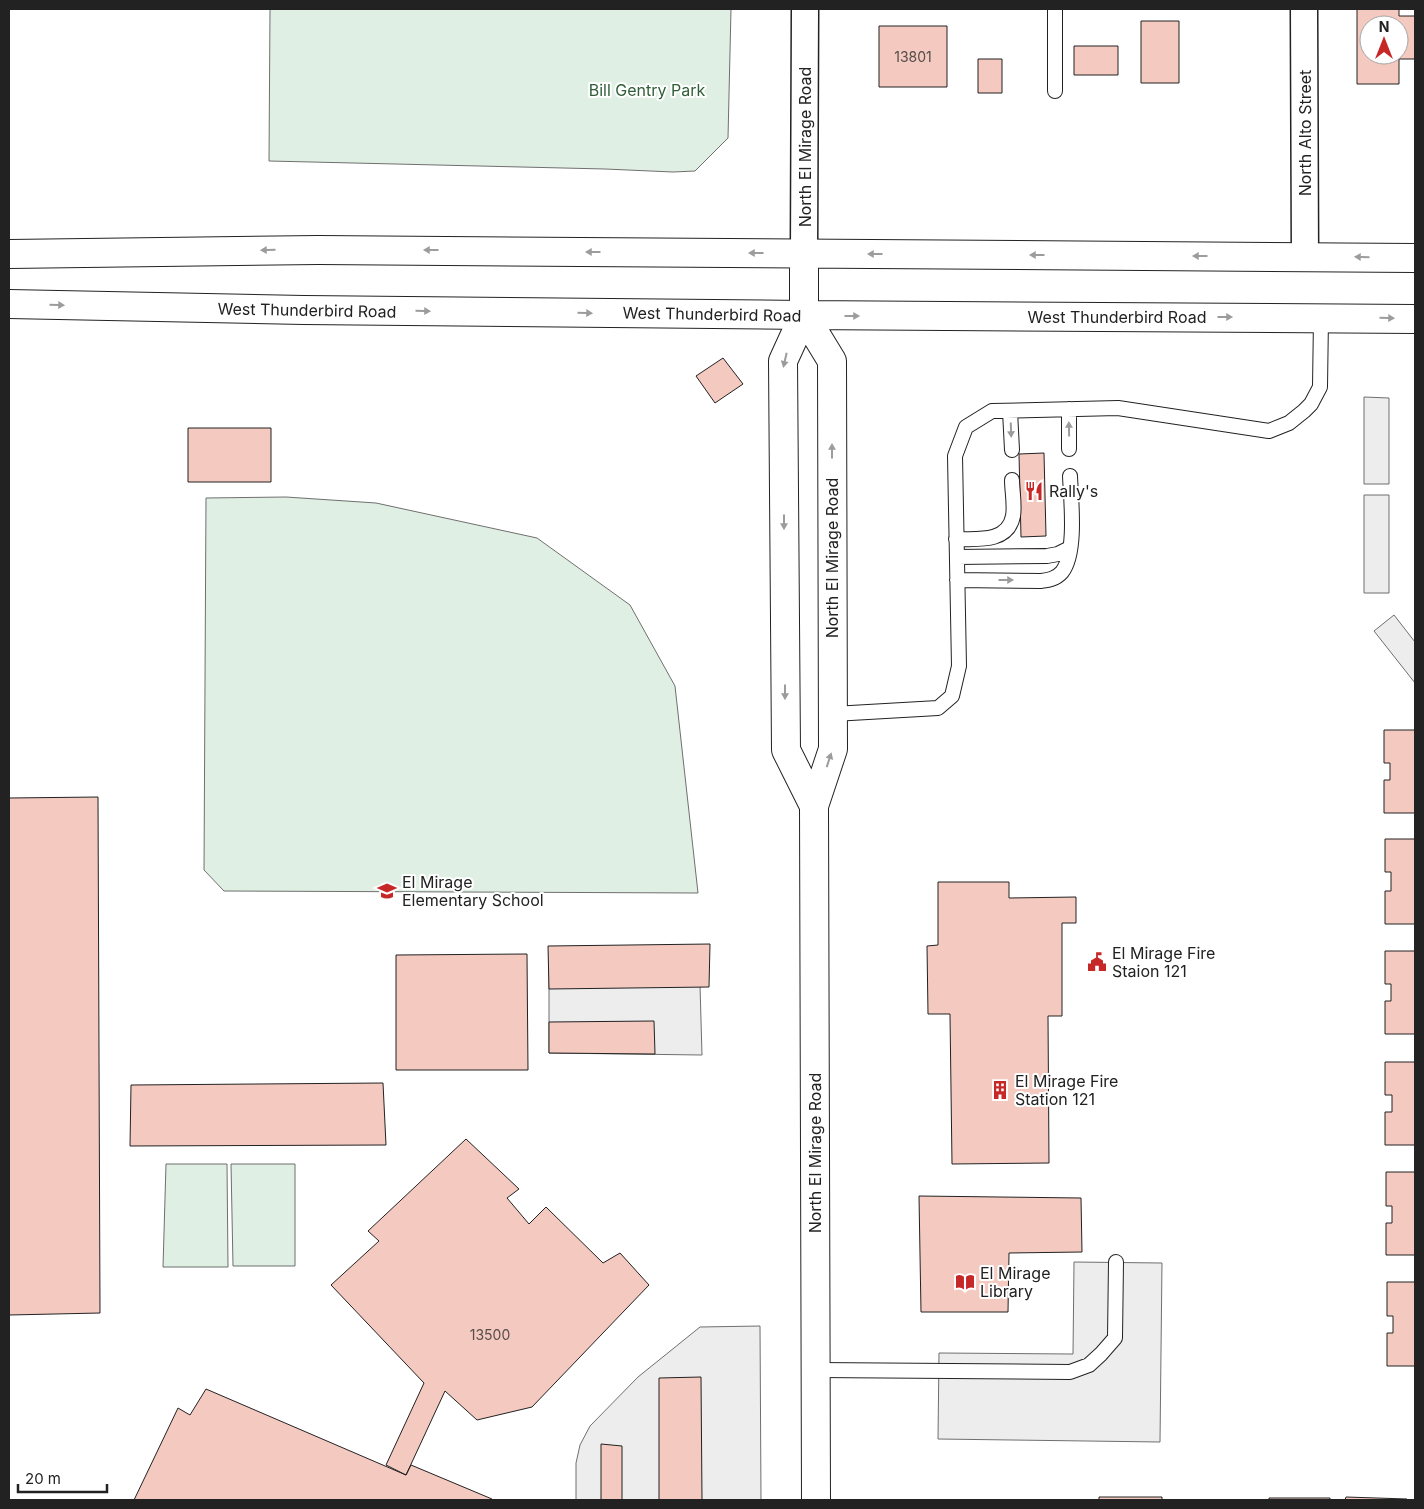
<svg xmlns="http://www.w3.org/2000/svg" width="1424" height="1509" font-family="Inter,sans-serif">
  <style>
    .green { fill: #e0efe3; stroke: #6f6f6f }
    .parking { fill: #ededed; stroke: #6f6f6f }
    .building { fill: #f3c9c0; stroke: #222; fill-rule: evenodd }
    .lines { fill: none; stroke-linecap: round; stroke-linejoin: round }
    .service-casing { stroke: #222; stroke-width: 16 }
    .minor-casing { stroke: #222; stroke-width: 29 }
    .secondary-casing { stroke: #222; stroke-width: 30 }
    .service { stroke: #fff; stroke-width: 14 }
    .minor { stroke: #fff; stroke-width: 26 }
    .secondary { stroke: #fff; stroke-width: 28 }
    .oneway { fill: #9c9c9c }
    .labels { text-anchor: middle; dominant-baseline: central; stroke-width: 4; stroke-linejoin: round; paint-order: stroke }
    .number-label { font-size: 14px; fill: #564c4a }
    .park-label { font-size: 16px; fill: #2f5e38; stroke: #fff }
    .street-label { font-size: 16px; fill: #222; stroke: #fff }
    .poi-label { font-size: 16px; fill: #222; stroke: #fff; text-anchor: start }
  </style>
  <rect width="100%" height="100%" fill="#fff"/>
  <path class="green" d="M270,9H731L728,138L695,171L673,172L605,169L269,161Z
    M286,497L376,503L537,538L630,605L675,686L698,893L224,891L204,870L206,498Z
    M166,1164H227L228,1267H163Z
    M231,1164H295V1266H233Z"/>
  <path class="parking" d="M1364,397L1389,398V484H1364Z
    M1364,495H1389V593H1364Z
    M1394,615L1415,642V683L1374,631Z
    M699,950L702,1055L549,1053V952Z
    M1074,1262L1162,1263L1160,1442L938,1439L939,1353L1073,1354Z
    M760,1326L761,1500H576V1463L580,1445L590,1426L638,1377L700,1327Z"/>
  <path class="building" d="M1357,9H1399V16H1415V59H1399V84H1357ZM1369,25H1399V55H1369Z
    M1141,21H1179V83H1141Z
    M879,26H947V87H879Z
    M1074,46H1118V75H1074Z
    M978,59H1002V93H978Z
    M723,358L743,384L715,403L696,376Z
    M188,428H271V482H188Z
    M1044,453L1046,536L1021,537L1019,454Z
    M1384,730H1415V813H1384V780H1390V763H1384Z
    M98,797L100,1313L9,1315V798Z
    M1385,839H1415V924H1385V891H1391V872H1385Z
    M938,882H1009V898L1076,897V923H1062V1016H1048L1049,1163L952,1164L950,1014H928L927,946L938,945Z
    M710,944L709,987L549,989L548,946Z
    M1385,951H1415V1034H1385V1001H1391V984H1385Z
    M527,954L528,1070H396V955Z
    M654,1021L655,1054L549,1053V1022Z
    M1385,1062H1415V1145H1385V1112H1392V1095H1385Z
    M383,1083L386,1145L130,1146L131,1085Z
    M466,1139L519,1189L507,1198L529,1224L546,1207L603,1263L620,1253L649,1285L532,1407L477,1420L445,1391L406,1475L386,1465L424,1383L331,1285L379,1241L368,1231Z
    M1386,1172H1415V1255H1386V1223H1392V1206H1386Z
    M919,1196L1081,1198L1082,1252L1009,1253L1008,1312H921Z
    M1387,1282H1415V1366H1387V1333H1393V1316H1387Z
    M701,1377L702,1500H659V1378Z
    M206,1389L406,1475L411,1465L492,1499L493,1500H134L178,1408L190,1415Z
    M601,1444L622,1446V1500H601Z
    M1099,1497H1162V1500H1099Z
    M1346,1497L1407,1499V1500H1345Z
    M1269,1498H1330V1500H1269Z"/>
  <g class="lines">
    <g class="service-casing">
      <path id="service" d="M1055,91V9
        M1069,409V449
        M1010,411L1012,450
        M956,539C977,539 1008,543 1013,516C1015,505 1012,491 1012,480
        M957,557L1047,556L1058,554L1070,548
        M957,580L1041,581C1048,580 1056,579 1062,572C1077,553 1071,500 1070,476
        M833,714L938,708L952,696L959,666L955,456L966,427L992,411L1118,408L1269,431L1289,423L1304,411L1311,404L1320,387L1321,318
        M816,1370L1070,1372L1089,1365L1101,1354L1115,1338L1116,1262"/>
    </g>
    <g class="minor-casing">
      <path id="minor" d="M1304,9L1305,257
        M804,253L805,9"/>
    </g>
    <g class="secondary-casing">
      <path id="secondary" d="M804,253V315L783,361L786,750L814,806
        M9,254L318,250L1415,258
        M9,304L304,310L804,315L1415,319
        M804,315L832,361L833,749L814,806L816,1500"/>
    </g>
    <use href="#service" class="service"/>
    <use href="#minor" class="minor"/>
    <use href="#secondary" class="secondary"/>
  </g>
  <defs><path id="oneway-solid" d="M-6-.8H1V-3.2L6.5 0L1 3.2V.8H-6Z" transform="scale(1.25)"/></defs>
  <g class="oneway">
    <use href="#oneway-solid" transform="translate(268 250) rotate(179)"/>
    <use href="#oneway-solid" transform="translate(431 250) rotate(-180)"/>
    <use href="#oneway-solid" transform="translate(593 252) rotate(-180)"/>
    <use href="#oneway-solid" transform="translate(756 253) rotate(-180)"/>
    <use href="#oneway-solid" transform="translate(875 254) rotate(-180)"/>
    <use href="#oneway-solid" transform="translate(1037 255) rotate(-180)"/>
    <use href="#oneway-solid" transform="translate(1200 256) rotate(-180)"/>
    <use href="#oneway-solid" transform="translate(1362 257) rotate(-179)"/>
    <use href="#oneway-solid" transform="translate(57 305) rotate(1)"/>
    <use href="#oneway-solid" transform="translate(423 311) rotate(1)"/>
    <use href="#oneway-solid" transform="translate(585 313) rotate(1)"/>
    <use href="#oneway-solid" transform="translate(852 316)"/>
    <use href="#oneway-solid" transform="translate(1225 317)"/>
    <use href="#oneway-solid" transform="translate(1387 318) rotate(1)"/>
    <use href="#oneway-solid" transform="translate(785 360) rotate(103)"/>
    <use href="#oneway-solid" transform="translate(1069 429) rotate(-91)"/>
    <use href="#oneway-solid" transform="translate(1011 430) rotate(88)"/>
    <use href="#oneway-solid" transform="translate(832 451) rotate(-90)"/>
    <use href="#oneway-solid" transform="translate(784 522) rotate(90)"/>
    <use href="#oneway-solid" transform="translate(1006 580)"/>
    <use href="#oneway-solid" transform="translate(785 692) rotate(90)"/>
    <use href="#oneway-solid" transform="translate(829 760) rotate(-72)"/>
  </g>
  <defs>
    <g id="restaurant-bare" transform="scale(1.5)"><path d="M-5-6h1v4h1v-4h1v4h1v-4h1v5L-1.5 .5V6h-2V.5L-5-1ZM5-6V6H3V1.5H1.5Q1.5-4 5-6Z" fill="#c62828" stroke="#fff" stroke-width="2.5" paint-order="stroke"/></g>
    <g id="school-bare" transform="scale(1.5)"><path d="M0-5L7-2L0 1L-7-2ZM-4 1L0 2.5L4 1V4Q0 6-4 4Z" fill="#c62828" stroke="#fff" stroke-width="2.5" paint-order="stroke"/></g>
    <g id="civic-bare" transform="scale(1.5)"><path d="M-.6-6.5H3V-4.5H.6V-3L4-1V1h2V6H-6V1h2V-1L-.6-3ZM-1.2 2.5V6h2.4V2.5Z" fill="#c62828" stroke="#fff" stroke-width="2.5" paint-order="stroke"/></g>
    <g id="building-bare" transform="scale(1.5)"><path d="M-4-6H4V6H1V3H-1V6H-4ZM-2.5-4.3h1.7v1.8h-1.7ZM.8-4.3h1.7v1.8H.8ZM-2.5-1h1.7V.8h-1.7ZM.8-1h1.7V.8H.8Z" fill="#c62828" stroke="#fff" stroke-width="2.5" paint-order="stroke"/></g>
    <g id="library-bare" transform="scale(1.5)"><path d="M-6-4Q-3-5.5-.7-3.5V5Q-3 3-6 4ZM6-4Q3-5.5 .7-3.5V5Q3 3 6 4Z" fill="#c62828" stroke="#fff" stroke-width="2.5" paint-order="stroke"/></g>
  </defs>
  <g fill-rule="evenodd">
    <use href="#restaurant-bare" x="1034" y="491"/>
    <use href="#school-bare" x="387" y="891"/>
    <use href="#civic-bare" x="1097" y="962"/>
    <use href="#building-bare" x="1000" y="1090"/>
    <use href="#library-bare" x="965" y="1282"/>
  </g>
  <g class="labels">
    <g class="number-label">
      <text x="913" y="56">13801</text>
      <text x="490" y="1334">13500</text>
    </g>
    <g class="park-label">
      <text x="647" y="90">Bill Gentry Park</text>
    </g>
    <g class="street-label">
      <text transform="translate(1305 133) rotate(-90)">North Alto Street</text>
      <text transform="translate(805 147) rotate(-90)">North El Mirage Road</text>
      <text transform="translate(307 310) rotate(1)">West Thunderbird Road</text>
      <text transform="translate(712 314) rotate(1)">West Thunderbird Road</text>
      <text x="1117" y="317">West Thunderbird Road</text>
      <text transform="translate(832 558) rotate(-90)">North El Mirage Road</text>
      <text transform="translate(815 1153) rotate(-90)">North El Mirage Road</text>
    </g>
    <g class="poi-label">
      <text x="1049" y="491">Rally's</text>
      <text x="402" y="882">El Mirage<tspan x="402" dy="18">Elementary School</tspan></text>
      <text x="1112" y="953">El Mirage Fire<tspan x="1112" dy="18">Staion 121</tspan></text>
      <text x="1015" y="1081">El Mirage Fire<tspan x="1015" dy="18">Station 121</tspan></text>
      <text x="980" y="1273">El Mirage<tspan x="980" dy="18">Library</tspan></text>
    </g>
  </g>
  <rect width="1424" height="1509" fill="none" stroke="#222222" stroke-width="20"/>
  <g transform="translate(1384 40)"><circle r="24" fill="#ffffff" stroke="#a7a7a7"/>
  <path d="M0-4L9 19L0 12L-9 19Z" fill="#c62828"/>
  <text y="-8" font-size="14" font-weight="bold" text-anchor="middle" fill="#222222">N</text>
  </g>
  <path d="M18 1484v8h89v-8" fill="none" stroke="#222222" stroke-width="2.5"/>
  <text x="25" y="1484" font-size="15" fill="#222222" stroke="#ffffff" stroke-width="4" paint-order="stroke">20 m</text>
</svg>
